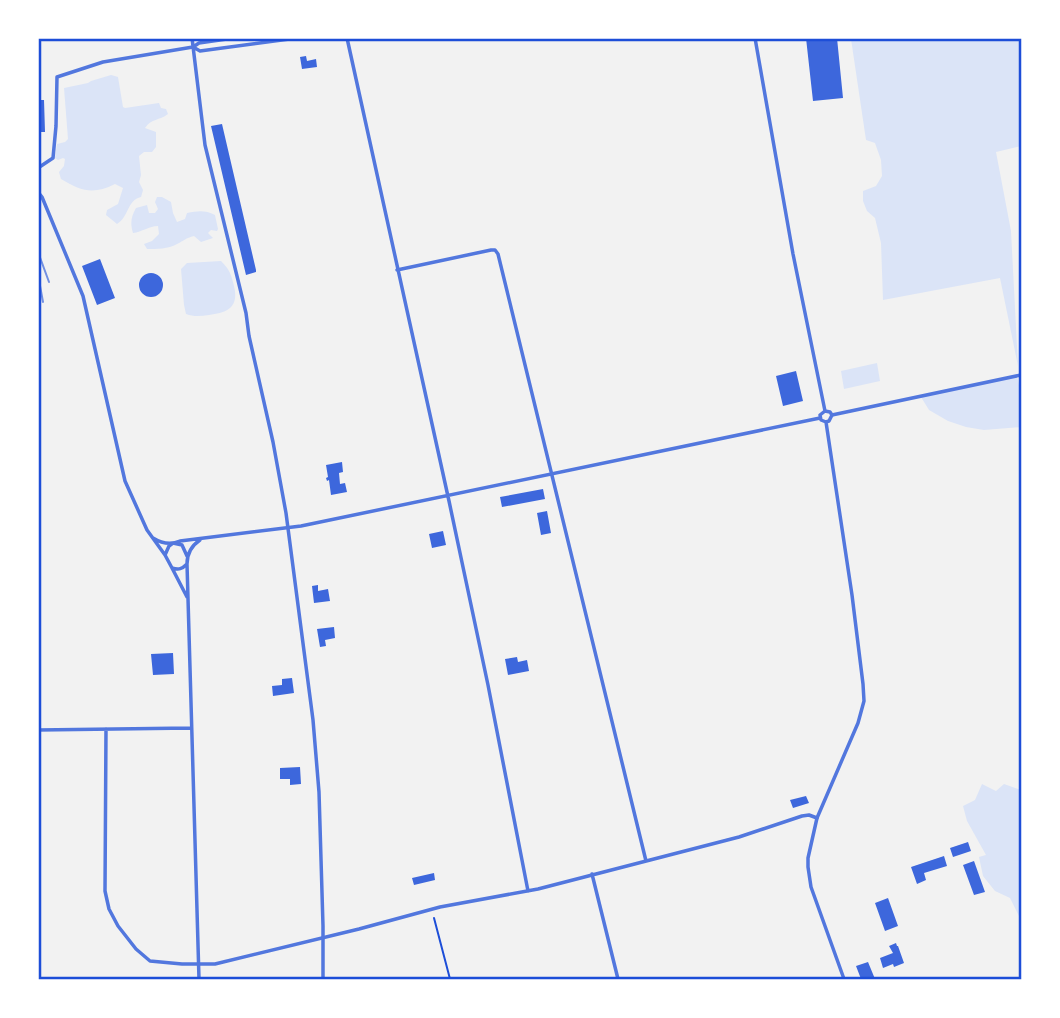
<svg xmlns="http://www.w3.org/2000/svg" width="1060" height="1018" font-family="Lato,sans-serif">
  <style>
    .green { fill: #dbe4f7 }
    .building { fill: #3d67dc }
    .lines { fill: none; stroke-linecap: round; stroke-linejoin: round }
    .path { stroke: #1d4ed8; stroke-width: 2 }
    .minor { stroke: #5277de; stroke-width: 3.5 }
    .tertiary { stroke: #5277de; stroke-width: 3.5 }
    .rail { stroke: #7290e2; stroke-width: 2 }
    .neatline { fill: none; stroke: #1d4ed8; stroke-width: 2.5 }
  </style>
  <rect width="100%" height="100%" fill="#f2f2f2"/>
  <path class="green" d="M851,39H1021V146L996,152L1011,231L1018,366L1000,278L883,300L881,243L875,218L867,211L863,201V191L876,186L882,176L881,160L875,143L866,140Z
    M111,75L118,77L123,107L125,108L159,103L161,108L166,109L168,114C159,121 152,118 145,128L156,132V147L152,152H144L139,156L141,175L139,182L143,190L141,197C127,200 129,217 117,224L106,215L107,210L118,204L123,188L115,184C93,195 81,191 61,179L59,172L64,166L65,159L63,158L58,160L55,158L57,144L65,142L68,139L64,88L88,83L91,81Z
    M157,197H162L171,202L173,213L177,222L185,219L187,213C198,211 205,210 215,215L218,229L217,231L211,230L208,233L213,238L201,242L194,236C186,238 183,241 177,244C168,249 157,249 147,249L144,244L152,241L159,234L158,226C149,226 142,232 133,233C130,223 131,217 136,208L147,205L149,213H155L158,209L155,202Z
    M221,261C230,270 231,274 234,286C239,307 228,313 209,315C201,316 194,317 186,314L184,305L181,269L187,263Z
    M877,363L880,381L844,389L841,371Z
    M1017,376L1021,394V427L984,430L966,427L948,421L929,410L921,397Z
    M982,784L996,791L1004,784L1021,790V920L1010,898L995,891L983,876L979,857L986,855L967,821L963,806L975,800Z"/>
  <path class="building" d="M806,38H837L843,98L813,101Z
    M306,56L307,61L316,59L317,67L302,69L300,57Z
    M38,100H44L45,132H38Z
    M222,124L256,270V272L246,275L211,126Z
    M100,259L115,298L97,305L82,266Z
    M139 285a12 12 0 1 1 24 0a12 12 0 1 1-24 0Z
    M796,371L803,401L783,406L776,376Z
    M342,462L343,472L339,473L340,484L345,483L347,492L331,495L329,480L327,481L326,478L328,477L326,465Z
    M543,489L545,499L502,507L500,497Z
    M547,511L551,533L541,535L537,513Z
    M443,531L446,545L432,548L429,534Z
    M318,585V591L328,589L330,601L314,603L312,586Z
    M334,627L335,638L325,640L326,646L320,647L317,629Z
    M173,653L174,674L153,675L151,654Z
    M517,657L518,662L527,660L529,671L508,675L505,659Z
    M292,678L294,693L273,696L272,686L282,685V679Z
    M300,767L301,784L290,785V779H280V768Z
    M806,796L809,803L793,808L790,800Z
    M968,842L971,851L953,857L950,848Z
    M944,856L947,866L924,873L926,880L917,884L911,867Z
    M974,861L985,892L974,895L963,865Z
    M434,873L435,880L414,885L412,878Z
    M888,898L898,926L885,931L875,903Z
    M896,943L897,946H898L904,963L894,967L893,964L883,968L880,958L893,953L889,946Z
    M868,962L875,979H861L856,966Z"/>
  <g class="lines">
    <path class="path" d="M434,918L450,979"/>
    <path class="minor" d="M347,38L449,501L488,685L528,891
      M38,168L53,158L56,126L57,77L103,62L193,47
      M38,192L42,197L83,296L125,481L147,530L165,555
      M397,270L491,250H495L498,254L646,861
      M832,415L1021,375
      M153,538C161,543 171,545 180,541L301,526L820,418
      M187,556L182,545L173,543L169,546L165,555L172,568C179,570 182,569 187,564C187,553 191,546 200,540
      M187,564L199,979
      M172,568L187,597
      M106,729L105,891L109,909L118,926L136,949L150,961L182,964H215L359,929L440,907L538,889L739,837L802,816L809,815L817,818
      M38,730L191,728
      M592,874L618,979"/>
    <path class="tertiary" d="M192,38L205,145L246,313L249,336L273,442L286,513L313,720L319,792L323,926V979
      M755,38L793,254L825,411
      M193,47L200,51L297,38
      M193,47L199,43L234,38
      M825,411L830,412L832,415L829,421L826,422
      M825,411L820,415L821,420L826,422
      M826,422L852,595L863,684L864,701L858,723L817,818L808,858V867L811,887L844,979"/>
    <path class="rail" d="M38,252L49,282
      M38,275L43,302"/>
  </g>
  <rect width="1060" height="1018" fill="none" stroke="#ffffff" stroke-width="80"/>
  <rect x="40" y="40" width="980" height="938" class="neatline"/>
</svg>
